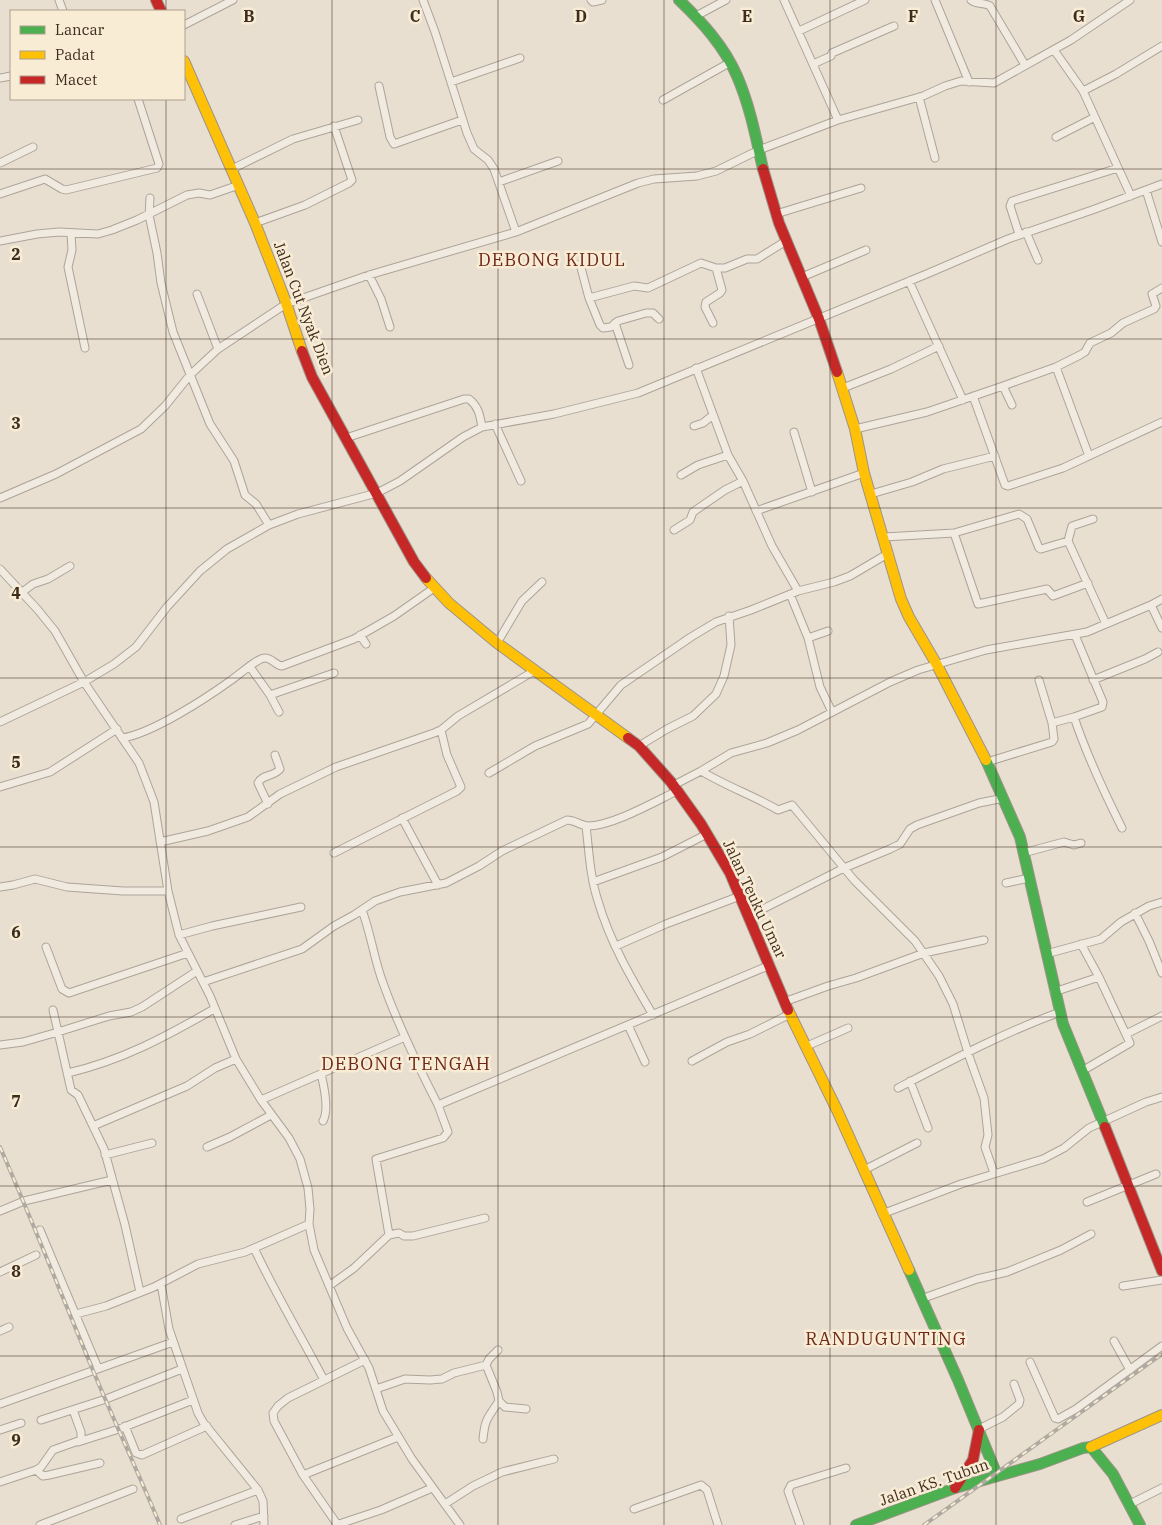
<svg xmlns="http://www.w3.org/2000/svg" width="1162" height="1525" font-family="'IBM Plex Serif',serif">
  <style>
    .lines { fill: none; stroke-linecap: round; stroke-linejoin: round }
    .street-casing { stroke: #ada498; stroke-width: 9 }
    .fast-casing { stroke: #9d9488; stroke-width: 12 }
    .slow-casing { stroke: #9d9488; stroke-width: 12 }
    .jam-casing { stroke: #9d9488; stroke-width: 12 }
    .street { stroke: #f0eae1; stroke-width: 7 }
    .fast { stroke: #4caf50; stroke-width: 10 }
    .slow { stroke: #ffc107; stroke-width: 10 }
    .jam { stroke: #c62828; stroke-width: 10 }
    .rail-casing { stroke: #afa9a1; stroke-width: 4 }
    .rail { stroke: #f9ecd5; stroke-width: 2; stroke-dasharray: 5.5; stroke-linecap: butt }
    .grid { fill: none; stroke: #3e2c1e; stroke-width: 1; stroke-opacity: 0.55 }
    .labels { text-anchor: middle; dominant-baseline: central; stroke-width: 5; stroke-linejoin: round; paint-order: stroke }
    .street-label { font-size: 15px; fill: #3e2c1e; stroke: #f9ecd5 }
    .quarter-label { font-size: 18px; letter-spacing: 1px; fill: #6e2719; stroke: #f9ecd5 }
    .grid-label { font-size: 16px; text-anchor: middle; font-weight: bold; fill: #3e2c1e; stroke: #f9ecd5; stroke-width: 5; stroke-linejoin: round; paint-order: stroke }
  </style>
  <rect width="100%" height="100%" fill="#e8dfd0"/>
  <g class="lines">
    <g class="street-casing">
      <path id="street" d="M59,0L63,11
        M423,0L435,32L467,133L474,149L488,160L494,169L516,232
        M591,0L593,2L602,0
        M784,0L838,120
        M935,0L969,82
        M971,0C976,5 984,2 990,6L1025,65
        M696,16L726,0
        M184,25L233,0
        M799,31L865,0
        M1054,50L1083,91L1116,74L1162,46
        M813,64L831,56L832,53L894,26
        M0,78L11,76
        M451,82L520,58
        M379,86L390,137L394,144L462,120
        M1083,91L1131,196
        M919,97L935,158
        M663,100L729,63
        M1056,137L1095,117
        M0,163L33,147
        M232,169L293,139L358,120
        M499,182L558,161
        M1146,190L1162,242
        M0,194L45,179L62,189L66,190L157,168L159,164L138,99
        M150,198L149,215L157,253L161,283L173,332L210,424L234,461L245,495L256,504L269,525
        M776,214L861,188
        M255,223L305,205L349,183L352,180L334,126
        M1026,232L1038,260
        M71,233L72,250L68,267L85,348
        M1019,234L1010,206L1012,201L1118,168
        M0,241L37,234L59,232L98,234L112,230L137,220L187,195L199,193L210,195L239,185
        M580,264L589,298L600,325L603,328L611,327L618,321L646,313H653L659,319
        M369,275L381,299L390,327
        M802,277L866,250
        M909,281L963,400
        M197,294L218,349
        M589,298L634,286L648,288L701,263L716,268H725L747,259H757L786,241
        M615,323L629,365
        M713,323L705,307L706,302L720,293L722,290L716,268
        M1056,367L1089,456
        M696,368L728,455L743,481L772,546L798,591
        M1003,386L1056,367L1080,355L1085,352L1090,343L1111,333L1123,323L1154,309L1156,306L1152,294L1162,288
        M843,388L891,369L939,346
        M973,396L1005,485L1008,486L1063,468L1162,422
        M495,424L521,481
        M694,426L703,423L713,415
        M855,429L927,412L1003,386L1012,405
        M794,432L812,492
        M346,438L464,399H469C479,407 480,416 482,427
        M681,475L698,465L728,455
        M871,494L912,482L943,469L995,456
        M0,498L56,474L141,429L165,406L190,375L218,349L286,304L369,275L516,232L638,183L654,179L697,176L716,171L759,150L838,120L923,96L945,86L961,81L994,83L1071,40L1130,0
        M756,511L864,473
        M674,530L690,520L693,512L725,490L743,481
        M954,533L978,604L1047,589L1053,596L1088,583
        M884,537L954,533L1019,514L1027,519L1039,548L1041,549L1068,541L1106,624
        M1068,541L1072,526L1093,519
        M0,569L38,610L55,631L84,682L139,763L154,802L168,891L179,935L210,996L236,1059L261,1100L289,1138L300,1159L308,1188L310,1209L309,1224L314,1250L347,1328L369,1368L383,1411L412,1459L460,1525
        M21,593L33,584L48,579L70,566
        M790,594L808,638L820,687L832,712
        M1151,605L1162,628
        M360,635L366,644
        M808,638L828,631
        M497,643L522,601L542,582
        M250,667L270,695L279,712
        M1039,680L1052,723
        M1093,680L1145,659L1158,652
        M270,695L334,673
        M1074,717C1087,756 1104,792 1122,828
        M0,722L84,682L114,664L136,647L167,607L200,571L227,549L269,525L298,514L377,493L400,481L463,437L482,427L554,414L638,393L929,273L1008,239L1095,209L1162,184
        M122,738C151,734 205,699 230,681C238,676 257,658 265,658C272,658 275,665 282,666L354,639L394,616L434,588
        M639,746L667,729L693,716L716,694L724,676L731,645L729,616
        M987,762L1052,742L1054,739L1052,723L1074,717L1102,707L1103,702L1075,635
        M701,771C726,786 754,796 778,810L792,805L854,880L915,941L939,976L953,1004L970,1059L984,1098L988,1135L985,1147L994,1173
        M489,773L535,746L588,724L621,685L691,637L716,622L751,610L798,591L834,582L850,576L889,553
        M674,785L701,771L731,753L767,743L798,730L890,682L918,670L986,650L1087,632L1151,605L1162,599
        M0,787L50,772L117,729
        M268,804L258,783C262,774 274,777 280,769L275,755
        M402,818L438,885
        M586,826C589,851 590,877 598,901C610,942 631,978 653,1015
        M160,842L208,831L248,817L280,794L336,767L434,733L441,730L458,716L534,671
        M334,853L457,791L461,787L447,755L441,730
        M1023,853L1064,842L1074,845L1081,843
        M593,882L662,857L707,834
        M1006,883L1029,878
        M0,887L13,885L35,879L67,887L123,891H168
        M362,910C371,934 374,959 383,983C398,1025 418,1066 438,1105L770,965
        M1135,913L1149,941L1162,973
        M749,916L844,868L890,849L900,844L910,829L917,825L979,803L1004,798
        M179,935L212,926L301,907
        M1081,944L1099,977L1130,1043L1082,1071
        M616,946L666,924L740,896
        M46,947L62,989L69,993L188,953
        M1046,954L1101,939L1121,922L1149,906L1162,902
        M203,982L302,949L334,926L354,915L375,901L400,892L446,883L479,866L502,851L567,820C575,820 581,826 589,826C614,825 654,802 677,791
        M1054,992L1099,977
        M784,1002L828,986L856,978L924,953L984,940
        M53,1010L58,1032L109,1016L131,1012L142,1007L197,971
        M628,1025L645,1062
        M1126,1034L1162,1016
        M0,1045L23,1042L58,1032L71,1090L78,1095L104,1149L125,1225L140,1292
        M807,1046L848,1028
        M692,1061L727,1042L750,1034L790,1014
        M68,1073C123,1060 165,1037 214,1009
        M321,1074C324,1086 329,1110 323,1121
        M910,1081L928,1128
        M898,1088C952,1060 1003,1033 1060,1012
        M261,1100L405,1037
        M93,1126L187,1086L215,1068L236,1059
        M207,1147L230,1137L271,1115
        M105,1155L152,1143
        M864,1170L917,1143
        M1087,1202L1156,1174
        M0,1211L24,1201L112,1180
        M882,1214L961,1184L1043,1159L1064,1148L1089,1128L1146,1102L1162,1097
        M40,1230L98,1368
        M389,1235L376,1159L443,1138L448,1132L438,1105
        M254,1248C275,1293 301,1336 324,1380
        M0,1272L36,1255
        M161,1284L169,1329L198,1413L203,1422L258,1490L263,1501L264,1525
        M329,1286L354,1268L389,1235L399,1233L404,1236H413L485,1218
        M1123,1286L1162,1280
        M921,1299L977,1279L1007,1272L1061,1250L1091,1234
        M76,1314L106,1306L154,1287L198,1264L245,1252L309,1224
        M0,1331L9,1327
        M1114,1341L1130,1370
        M1030,1362L1055,1418L1058,1419L1076,1409L1162,1346
        M486,1365L489,1359L498,1350
        M376,1389L405,1379L430,1380L442,1379L454,1373L486,1365L497,1392L499,1401C488,1418 485,1418 483,1439
        M499,1401L505,1407L526,1409
        M0,1404L173,1342
        M41,1420L106,1399L182,1369
        M125,1426L136,1453L142,1455L207,1426
        M979,1429L1003,1417L1019,1404L1020,1400L1014,1384
        M0,1430L21,1423
        M78,1442L119,1429L193,1400
        M36,1470L43,1476L49,1475L100,1463
        M303,1475L398,1437
        M0,1482L36,1470L41,1467L53,1450L81,1440V1432L73,1410
        M445,1504L473,1486L502,1472L554,1459
        M1130,1504L1162,1488
        M634,1509L701,1485L707,1490L718,1525
        M181,1519L258,1490
        M337,1524L303,1475L274,1421L273,1413L278,1406L288,1398L365,1360
        M40,1525L133,1489
        M235,1525L264,1516
        M336,1525L381,1510L432,1488
        M800,1525L788,1491L791,1485L846,1468"/>
    </g>
    <g class="fast-casing">
      <path id="fast" d="M679,0C702,22 724,46 737,76C750,106 756,138 763,169
        M986,760L1020,837L1063,1024L1105,1127
        M909,1270L958,1380L997,1475
        M856,1525L955,1488L1040,1464L1083,1448L1091,1447L1113,1474L1140,1525"/>
    </g>
    <g class="slow-casing">
      <path id="slow" d="M184,61L255,223L284,297L302,351
        M837,372L855,429L864,473L901,599L909,617L937,665L986,760
        M426,578L449,603L497,643L628,738
        M788,1010L837,1110L909,1270
        M1091,1447L1162,1415"/>
    </g>
    <g class="jam-casing">
      <path id="jam" d="M156,0L161,11
        M763,169L779,223L819,319L837,372
        M302,351L312,377L414,562L426,578
        M628,738L639,746L671,782L701,824L730,873L788,1010
        M1105,1127L1162,1271
        M955,1488L973,1460L979,1430"/>
    </g>
    <use href="#street" class="street"/>
    <use href="#fast" class="fast"/>
    <use href="#slow" class="slow"/>
    <use href="#jam" class="jam"/>
    <g class="rail-casing">
      <path id="rail" d="M0,1147C32,1220 61,1294 92,1368C114,1421 138,1472 160,1525
        M924,1525L1162,1354"/>
    </g>
    <use href="#rail" class="rail"/>
  </g>
  <path class="grid" d="M166,0V11M332,0V1525M498,0V1525M664,0V1525M830,0V1525M996,0V1525M166,99V1525M0,169H1162M0,339H1162M0,508H1162M0,678H1162M0,847H1162M0,1017H1162M0,1186H1162M0,1356H1162"/>
  <g class="labels">
    <g class="street-label">
      <text transform="translate(304 308) rotate(69)">Jalan Cut Nyak Dien</text>
      <text transform="translate(755 899) rotate(65)">Jalan Teuku Umar</text>
      <text transform="translate(934 1482) rotate(-19)">Jalan KS. Tubun</text>
    </g>
    <g class="quarter-label">
      <text x="552" y="259">DEBONG KIDUL</text>
      <text x="406" y="1063">DEBONG TENGAH</text>
      <text x="886" y="1338">RANDUGUNTING</text>
    </g>
  </g>
  <g class="grid-label">
    <text x="249" y="22">B</text>
    <text x="415" y="22">C</text>
    <text x="581" y="22">D</text>
    <text x="747" y="22">E</text>
    <text x="913" y="22">F</text>
    <text x="1079" y="22">G</text>
    <text x="16" y="260">2</text>
    <text x="16" y="429">3</text>
    <text x="16" y="599">4</text>
    <text x="16" y="768">5</text>
    <text x="16" y="938">6</text>
    <text x="16" y="1107">7</text>
    <text x="16" y="1277">8</text>
    <text x="16" y="1446">9</text>
  </g>
  <rect x="10" y="10" width="175" height="90" fill="#f9ecd5" stroke="#ae9f8c"/>
  <rect x="20" y="26" width="25" height="8" fill="#4caf50" stroke="#ae9f8c"/>
  <text x="55" y="35" font-size="15" fill="#3e2c1e">Lancar</text>
  <rect x="20" y="51" width="25" height="8" fill="#ffc107" stroke="#ae9f8c"/>
  <text x="55" y="60" font-size="15" fill="#3e2c1e">Padat</text>
  <rect x="20" y="76" width="25" height="8" fill="#c62828" stroke="#ae9f8c"/>
  <text x="55" y="85" font-size="15" fill="#3e2c1e">Macet</text>
</svg>
